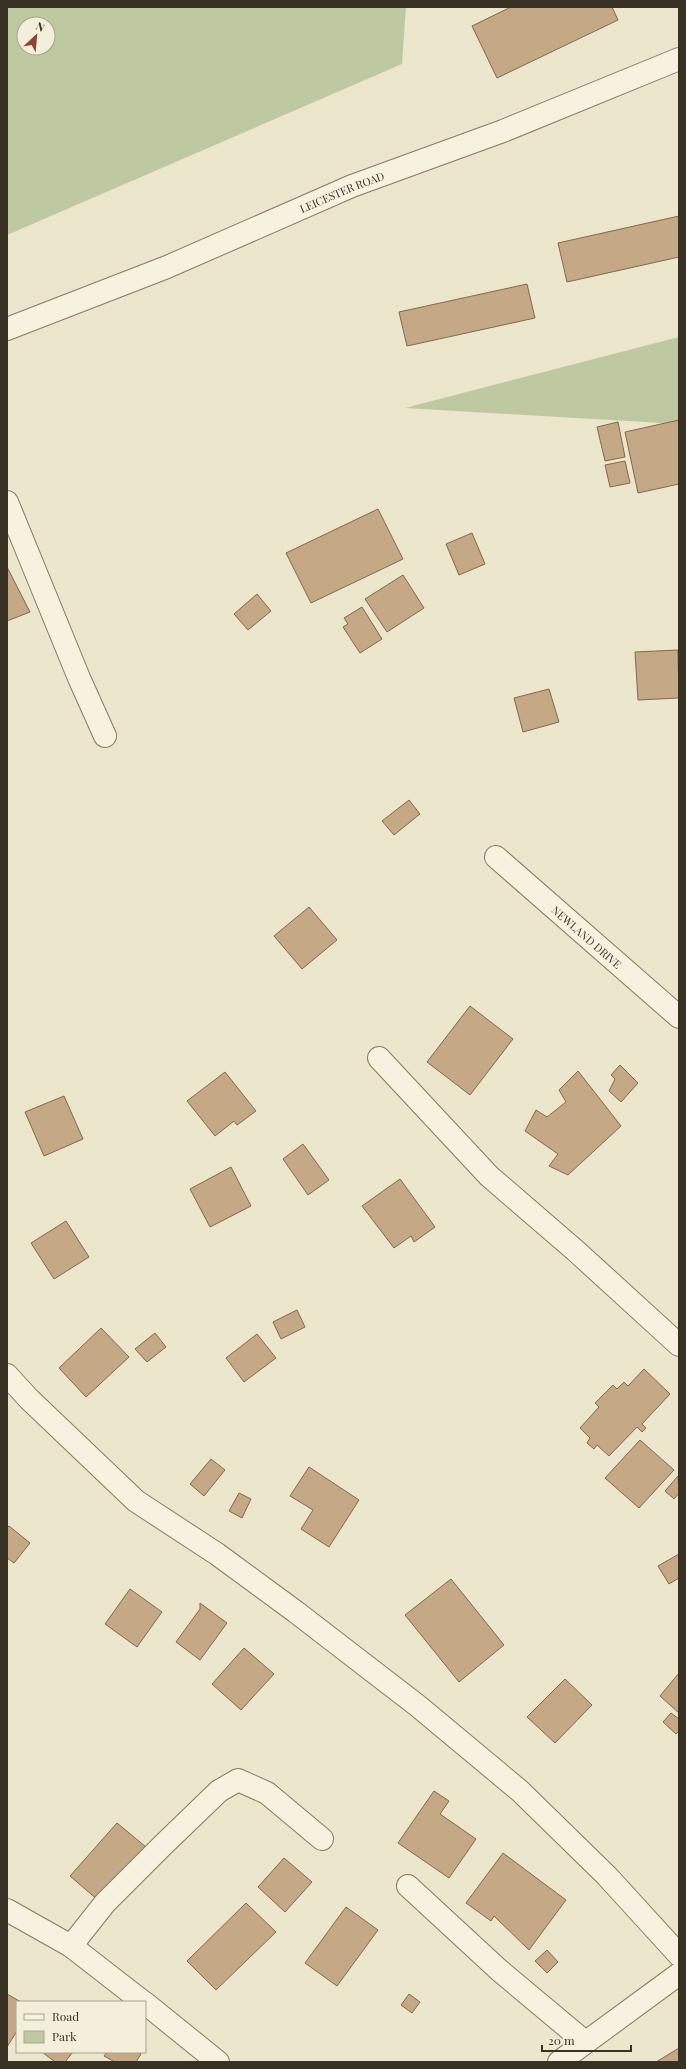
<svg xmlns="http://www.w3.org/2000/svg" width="686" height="2069" font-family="'Playfair Display',serif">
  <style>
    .green { fill: #bfc9a1; fill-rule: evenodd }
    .building { fill: #c5a886; stroke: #84684a }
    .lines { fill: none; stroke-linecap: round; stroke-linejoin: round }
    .minor-casing { stroke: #877a61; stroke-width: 24 }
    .tertiary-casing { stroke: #877a61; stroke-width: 24 }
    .minor { stroke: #f6f2df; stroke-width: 22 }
    .tertiary { stroke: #f6f2df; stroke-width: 22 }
    .labels { text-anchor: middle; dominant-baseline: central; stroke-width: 3; stroke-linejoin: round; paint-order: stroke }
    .street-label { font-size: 11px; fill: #393123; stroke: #f3efdb }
  </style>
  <rect width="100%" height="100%" fill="#ebe6cc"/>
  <path class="green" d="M7,7H406L402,64L7,235ZM24,24H48V48H24Z
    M679,337V424L405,408Z"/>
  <path class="building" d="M511,7H612L618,20L497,78L472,26Z
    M679,216V257L567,282L558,243Z
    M527,284L535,318L407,346L399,312Z
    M679,420V484L638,493L625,432Z
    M618,422L625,457L605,461L597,427Z
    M625,461L630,483L610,487L605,465Z
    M378,509L403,559L311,603L286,553Z
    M472,533L485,564L459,575L446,544Z
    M7,567L30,612L7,621Z
    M403,575L424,608L387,632L365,599Z
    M257,594L271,611L248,630L234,614Z
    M362,607L382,639L360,653L343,627L348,624L344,618Z
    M678,650L679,698L638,700L635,652Z
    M549,689L559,722L523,732L514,698Z
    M409,800L420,814L394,835L382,821Z
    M309,907L337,940L302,969L274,936Z
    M470,1006L513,1039L470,1095L427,1062Z
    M620,1065L638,1083L621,1102L609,1091L615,1079L611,1075Z
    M578,1071L621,1126L568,1175L549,1166L558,1154L525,1131L536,1110L547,1117L566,1102L559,1090Z
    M225,1072L256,1111L237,1125L234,1121L215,1136L187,1101Z
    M64,1096L83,1139L44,1156L25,1112Z
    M303,1144L329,1180L308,1195L283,1159Z
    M231,1167L251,1206L210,1227L190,1189Z
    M400,1179L435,1227L414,1242L411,1236L394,1248L362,1206Z
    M66,1221L89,1257L54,1279L31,1243Z
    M297,1310L305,1327L281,1339L273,1322Z
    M101,1328L129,1357L86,1397L59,1368Z
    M155,1333L166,1347L147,1362L135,1349Z
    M257,1334L276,1358L244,1382L226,1358Z
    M644,1369L670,1394L642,1424L646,1428L642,1432L637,1427L609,1456L597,1445L594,1449L587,1443L590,1438L580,1428L599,1407L595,1403L613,1385L617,1389L624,1382L628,1386Z
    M640,1440L674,1470L639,1508L605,1478Z
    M211,1459L225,1470L204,1496L190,1484Z
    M309,1467L359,1500L329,1547L301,1529L313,1510L290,1496Z
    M678,1476L679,1493L674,1499L665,1491Z
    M239,1493L251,1499L242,1518L229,1511Z
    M9,1526L30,1543L14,1563L7,1558V1528Z
    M679,1554V1578L669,1584L658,1566Z
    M451,1579L504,1645L459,1682L405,1615Z
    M130,1589L162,1612L137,1647L105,1624Z
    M200,1603L227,1623L200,1660L176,1642L200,1609Z
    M244,1648L274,1674L241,1710L212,1684Z
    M679,1673V1713L660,1696Z
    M565,1679L592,1705L555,1743L527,1717Z
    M671,1713L679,1719V1731L676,1734L663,1722Z
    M434,1791L449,1801L440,1814L476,1839L449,1878L398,1843Z
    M117,1823L146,1847L99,1901L70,1876Z
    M503,1853L566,1900L529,1950L494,1916L491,1921L466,1903Z
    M284,1858L312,1882L285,1912L258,1887Z
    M246,1903L276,1932L216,1990L187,1961Z
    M346,1907L378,1930L337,1986L305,1963Z
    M547,1950L558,1962L547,1973L535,1961Z
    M7,1994L21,2002H17V2031L7,2047Z
    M409,1994L420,2002L412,2013L401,2005Z
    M679,2048V2062H656Z
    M42,2052H73L65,2062H55Z
    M107,2052H138L141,2054L136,2062H115L104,2056Z"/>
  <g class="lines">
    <g class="minor-casing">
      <g id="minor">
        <path d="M7,502L79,678L105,736"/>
        <path id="s1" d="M496,857L679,1017"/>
        <path d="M379,1058L489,1176L576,1251L679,1345"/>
        <path d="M7,1375L29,1399L136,1501L217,1554L296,1612L418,1706L520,1791L607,1876L679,1955"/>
        <path d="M408,1886L499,1970L585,2042"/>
        <path d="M7,1910L71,1946L143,2002"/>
        <path d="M71,1946L105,1903L163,1845L219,1791L238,1780L267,1793L322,1839"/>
        <path d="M145,2003L218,2062"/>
        <path d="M559,2062L679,1974"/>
      </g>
    </g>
    <g class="tertiary-casing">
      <g id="tertiary">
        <path id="s2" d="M7,329L167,267L352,186L503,131L679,59"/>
      </g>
    </g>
    <use href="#minor" class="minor"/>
    <use href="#tertiary" class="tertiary"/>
  </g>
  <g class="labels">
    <g class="street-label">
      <text stroke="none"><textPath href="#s2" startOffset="362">LEICESTER ROAD</textPath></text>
      <text stroke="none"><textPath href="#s1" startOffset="121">NEWLAND DRIVE</textPath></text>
    </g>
  </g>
  <rect width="686" height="2069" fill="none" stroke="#393123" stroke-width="16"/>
  <rect x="16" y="2001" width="130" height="52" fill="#f3efdb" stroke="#a9a391"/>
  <rect x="24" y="2014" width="20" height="6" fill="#f6f2df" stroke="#a9a391"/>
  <text x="52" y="2021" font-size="12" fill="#393123">Road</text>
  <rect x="24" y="2031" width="20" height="12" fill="#bfc9a1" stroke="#a9a391"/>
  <text x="52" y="2041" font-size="12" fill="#393123">Park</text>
  <g transform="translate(36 36) rotate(26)"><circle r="19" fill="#f3efdb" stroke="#a9a391"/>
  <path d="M0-3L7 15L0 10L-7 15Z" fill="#904237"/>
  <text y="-6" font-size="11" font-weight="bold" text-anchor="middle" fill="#393123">N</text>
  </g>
  <path d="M542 2045v6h89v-6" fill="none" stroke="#393123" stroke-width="2"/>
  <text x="548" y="2045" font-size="12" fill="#393123" stroke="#f3efdb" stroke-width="3" paint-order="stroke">20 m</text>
</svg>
